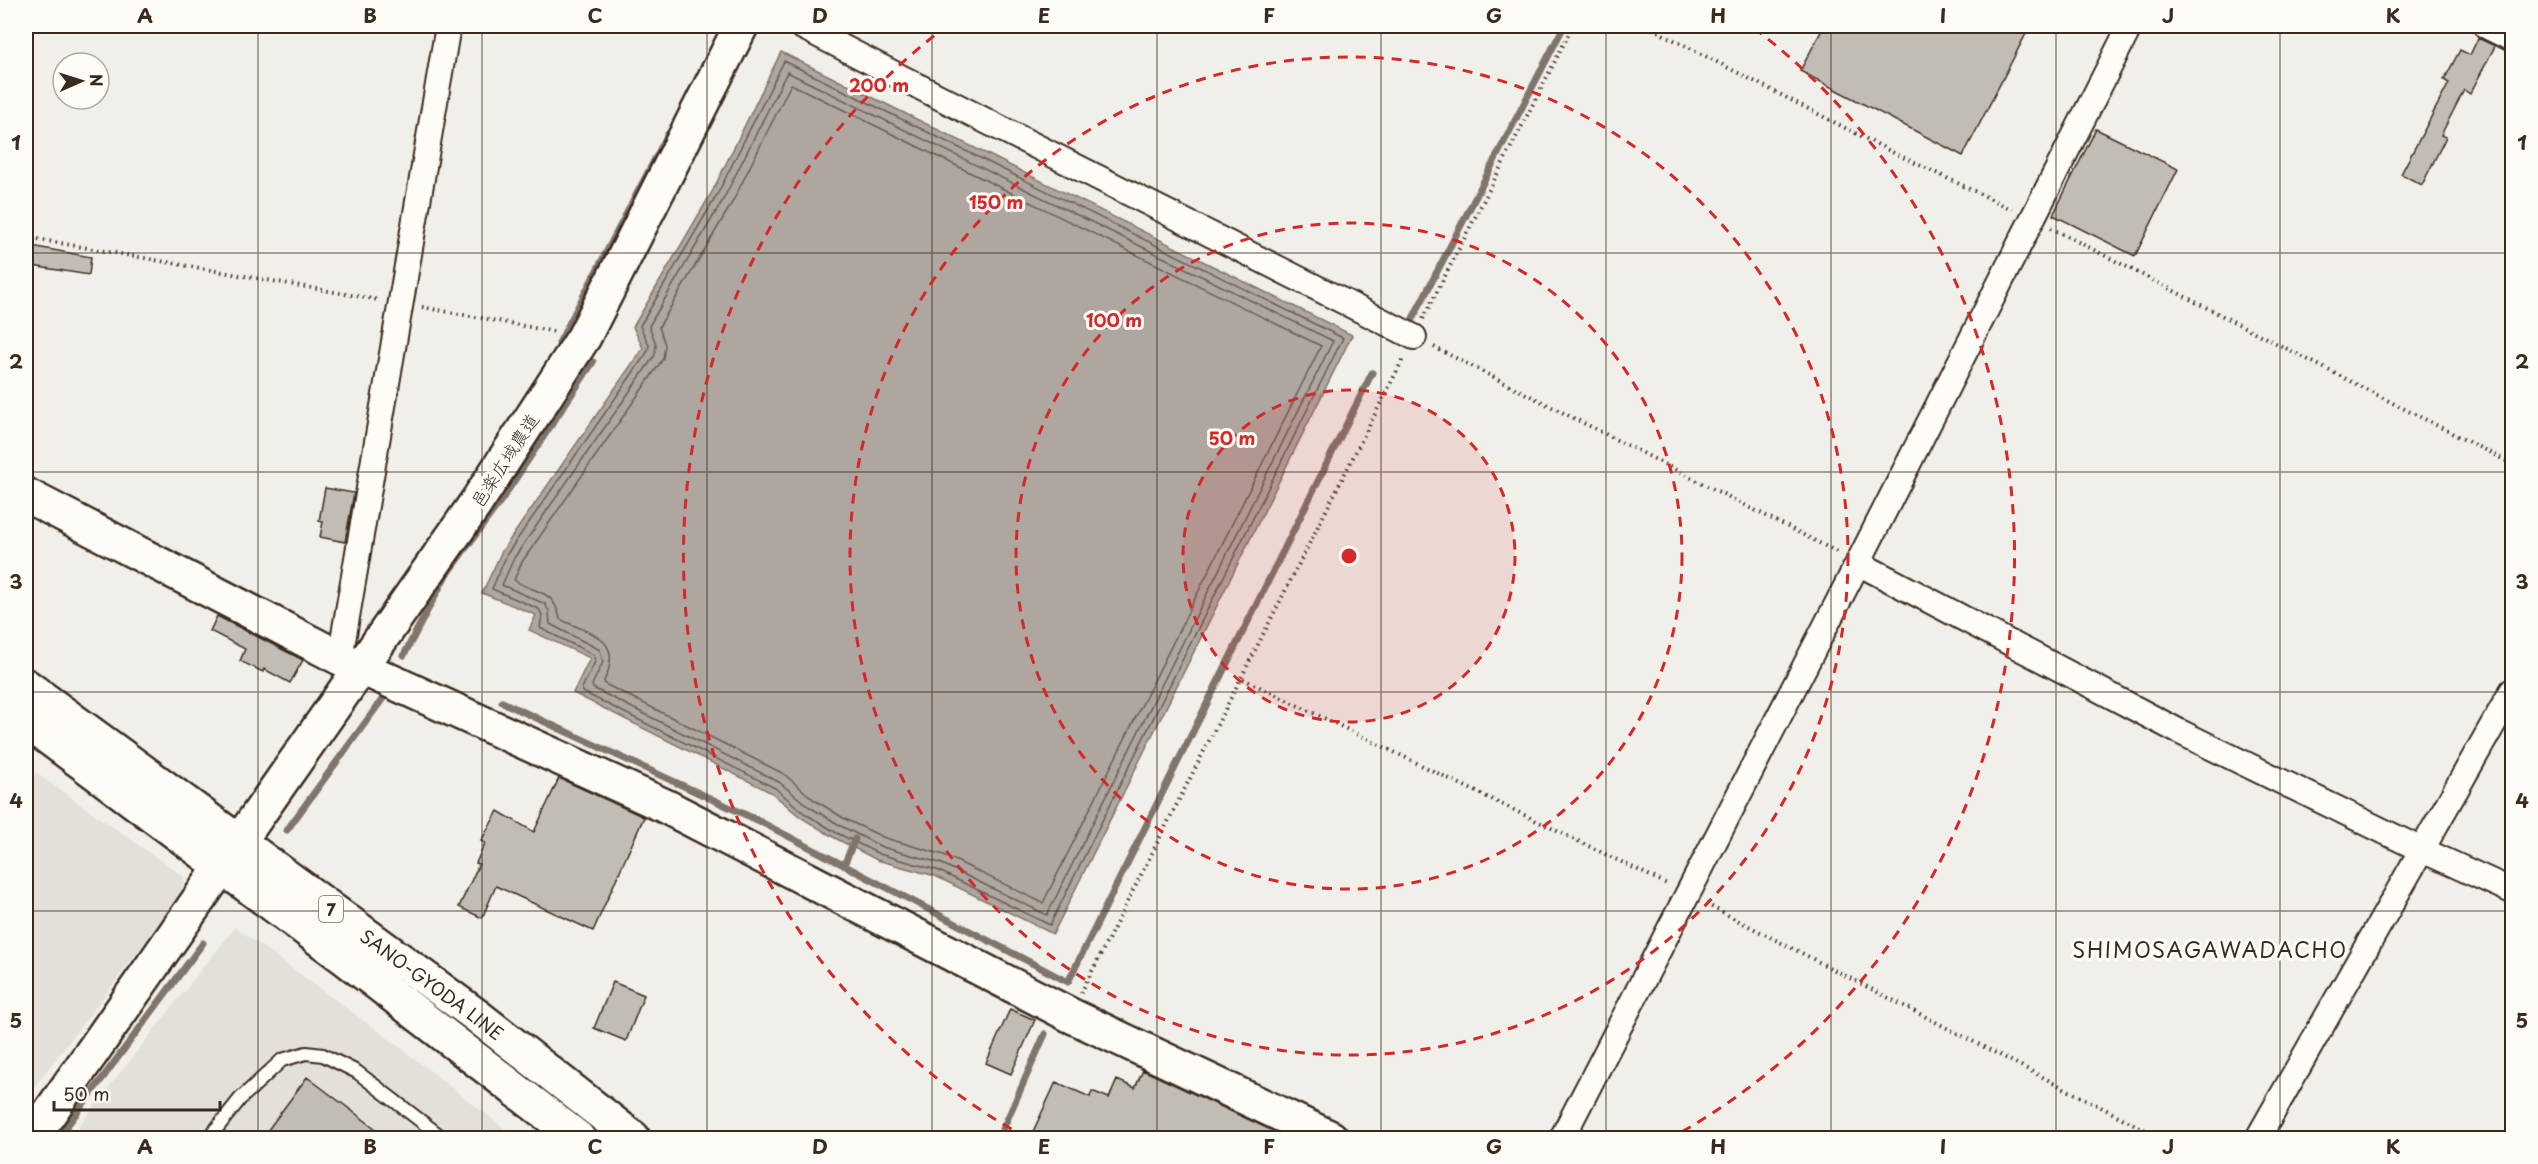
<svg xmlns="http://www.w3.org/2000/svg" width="2538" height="1164" font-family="'Playpen Sans','Klee One',sans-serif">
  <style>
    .built { fill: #e3e0da }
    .water { fill: #aea69f; stroke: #80746b; stroke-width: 1.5 }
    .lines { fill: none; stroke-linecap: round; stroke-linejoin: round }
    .shore { stroke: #695c52; stroke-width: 1.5 }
    .stream { stroke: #80746b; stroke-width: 7 }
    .building { fill: #c1bcb4; stroke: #3b2a1e; stroke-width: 1.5 }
    .lane-casing { stroke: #3b2a1e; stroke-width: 16 }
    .street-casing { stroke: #3b2a1e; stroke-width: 28 }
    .secondary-casing { stroke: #3b2a1e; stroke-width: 38 }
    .primary-casing { stroke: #3b2a1e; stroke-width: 38 }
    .path { stroke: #3b2a1e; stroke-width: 4; stroke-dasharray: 1.5 4.5; stroke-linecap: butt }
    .lane { stroke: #fdfcf7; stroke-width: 12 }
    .street { stroke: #fdfcf7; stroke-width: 24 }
    .secondary { stroke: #fdfcf7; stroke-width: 33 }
    .primary { stroke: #fdfcf7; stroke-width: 33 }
    .grid { fill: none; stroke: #3b2a1e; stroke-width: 1.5; stroke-opacity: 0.55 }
    .ring { fill: none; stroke: #d62828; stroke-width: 3; stroke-dasharray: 10 8 }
    .labels { text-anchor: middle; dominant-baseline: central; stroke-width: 6; stroke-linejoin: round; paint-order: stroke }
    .shield { fill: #fdfcf7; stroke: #75695f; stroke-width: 1.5 }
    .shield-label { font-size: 16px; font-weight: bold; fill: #3b2a1e }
    .street-label { font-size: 18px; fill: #3b2a1e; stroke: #fdfcf7 }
    .quarter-label { font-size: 21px; letter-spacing: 1.5px; fill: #3b2a1e; stroke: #fdfcf7 }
    .centre { fill: #d62828; stroke: #fdfcf7; stroke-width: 3 }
    .ring-label { font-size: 18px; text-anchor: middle; font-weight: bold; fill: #d62828; stroke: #fdfcf7; stroke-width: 6; stroke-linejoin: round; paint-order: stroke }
    .neatline { fill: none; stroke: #3b2a1e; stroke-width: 2 }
    .grid-label { font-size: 20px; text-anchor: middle; font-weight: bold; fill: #3b2a1e }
  </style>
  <rect width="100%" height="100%" fill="#f1efea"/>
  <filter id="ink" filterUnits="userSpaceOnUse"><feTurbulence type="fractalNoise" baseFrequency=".0167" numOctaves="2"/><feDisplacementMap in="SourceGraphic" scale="12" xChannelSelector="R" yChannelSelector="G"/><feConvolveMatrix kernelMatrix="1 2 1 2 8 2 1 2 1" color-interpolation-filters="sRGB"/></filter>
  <g filter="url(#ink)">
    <path class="built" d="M26,766L184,877L182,894L26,1098Z
      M235,927L393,1042L517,1138H69Z"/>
    <path class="water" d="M781,52L1352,335L1053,934L935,876L877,860L835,838L800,817L772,793L573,693L590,658L529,630L536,615L482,593L502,551L643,348L633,327L712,192Z"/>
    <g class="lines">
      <path class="shore" d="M784,61L1343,338L1050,925L937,870L879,854L837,833L804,813L775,788L583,692L582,688L595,662L594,655L540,628L542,615L539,609L492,589L507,554L648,351L649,345L640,326L717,195Z
        M787,72L1333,341L1047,915L940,863L882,847L841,826L808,806L779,782L593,688L592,685L603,662L600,650L550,624L549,611L545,604L502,585L514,558L655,355L656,344L649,326L724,198Z
        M791,84L1321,346L1043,903L944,855L885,838L845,819L813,799L784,774L605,684L604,681C625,638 591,635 560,619C553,587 536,595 514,580L522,562L663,359L665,345L659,327L732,203Z"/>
      <path class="stream" d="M1410,324L1564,26
        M559,343L668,134
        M404,655L446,575L502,499L593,362
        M502,702L757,820L1068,982L1372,373
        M287,830L384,697
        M844,865L855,839
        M58,1138L203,943
        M999,1138L1045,1034"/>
    </g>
    <path class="building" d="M1824,26H2030L1963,156L1800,71Z
      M2478,38L2495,46L2470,94L2464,90L2441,135L2446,137L2422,185L2401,174L2449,83L2444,80L2460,50L2470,55Z
      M2096,129L2178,169L2135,256L2053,215Z
      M26,245L91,257L89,275L26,265Z
      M325,488L354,493L345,542L320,537L323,522L319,521Z
      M217,616L303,660L290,683L264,669L263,672L240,661L245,649L210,631Z
      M559,778L644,817L593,931L496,886L482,918L459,907L479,864L476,863L485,843L481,841L498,811L534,832Z
      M613,982L644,995L626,1041L594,1028Z
      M1010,1009L1035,1020L1011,1074L986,1063Z
      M1143,1070L1288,1138H1030L1056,1082L1090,1097L1092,1091L1109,1098L1117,1080L1135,1088Z
      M307,1077L388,1138H262Z"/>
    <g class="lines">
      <g class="lane-casing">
        <path id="lane" d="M209,1138L240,1099L282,1060L306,1053L323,1055L357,1072L443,1138"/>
      </g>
      <g class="street-casing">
        <path id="street" d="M801,26L988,122L1414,337
          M2486,26L2512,39
          M1858,563L2178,731L2422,850L2512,891
          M340,658L448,26
          M1562,1138L1858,563L2130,26
          M2258,1138L2512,691"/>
      </g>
      <g class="secondary-casing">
        <path id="secondary" d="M26,495L340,658L665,806L1070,1015L1331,1138
          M32,1138L476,503L584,337L741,26"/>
      </g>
      <g class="primary-casing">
        <g id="primary">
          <path id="s1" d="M26,686L477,1016L633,1138"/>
          <path d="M26,721L346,959L578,1138"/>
        </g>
      </g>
      <path class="path" d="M1647,26L1892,152L2012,209
        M2051,228L2512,464
        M26,237L379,300
        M422,307L556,332
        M1423,319L1573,26
        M1434,347L1839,553
        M1243,679L1667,884
        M1706,904L2161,1138
        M1081,993L1404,357"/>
      <use href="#lane" class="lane"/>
      <use href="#street" class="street"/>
      <use href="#secondary" class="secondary"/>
      <use href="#primary" class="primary"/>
    </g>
  </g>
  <path class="grid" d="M258,26V1138M482,26V1138M707,26V1138M932,26V1138M1157,26V1138M1381,26V1138M1606,26V1138M1831,26V1138M2056,26V1138M2280,26V1138M26,253H2512M26,472H2512M26,692H2512M26,911H2512"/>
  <circle cx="1349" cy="556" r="166" fill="#d62828" fill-opacity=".12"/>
  <g class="ring">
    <circle cx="1349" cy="556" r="166"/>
    <circle cx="1349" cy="556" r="333"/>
    <circle cx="1349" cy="556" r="499"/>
    <path d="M1027 1138A665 665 0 0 1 944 28M1754 28A665 665 0 0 1 1671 1138"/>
  </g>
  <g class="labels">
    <rect class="shield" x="319" y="896" width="24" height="26" rx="4.5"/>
    <g class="shield-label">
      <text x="331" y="909">7</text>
    </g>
    <g class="street-label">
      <text transform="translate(504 460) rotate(-57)">邑楽広域農道</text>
      <text stroke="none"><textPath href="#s1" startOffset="504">SANO-GYODA LINE</textPath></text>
    </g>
    <g class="quarter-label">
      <text x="2210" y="949">SHIMOSAGAWADACHO</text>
    </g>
  </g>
  <circle cx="1349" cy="556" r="9" class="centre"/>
  <g class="ring-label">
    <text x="879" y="92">200 m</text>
    <text x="996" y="209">150 m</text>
    <text x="1114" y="327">100 m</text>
    <text x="1232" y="445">50 m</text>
  </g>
  <rect width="2538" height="1164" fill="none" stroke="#fdfcf7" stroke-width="66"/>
  <g transform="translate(81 81) rotate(87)"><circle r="28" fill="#fdfcf7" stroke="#afa8a0" stroke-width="1.5"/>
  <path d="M0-4.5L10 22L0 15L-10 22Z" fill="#3b2a1e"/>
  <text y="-9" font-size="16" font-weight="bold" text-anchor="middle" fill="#3b2a1e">N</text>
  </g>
  <path d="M54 1101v9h166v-9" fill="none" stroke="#3b2a1e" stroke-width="3"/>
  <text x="63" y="1101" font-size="18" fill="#3b2a1e" stroke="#fdfcf7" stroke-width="4.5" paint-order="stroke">50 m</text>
  <rect x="33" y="33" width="2472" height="1098" class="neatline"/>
  <g class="grid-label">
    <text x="145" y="23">A</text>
    <text x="370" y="23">B</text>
    <text x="595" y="23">C</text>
    <text x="820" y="23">D</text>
    <text x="1044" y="23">E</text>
    <text x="1269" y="23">F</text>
    <text x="1494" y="23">G</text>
    <text x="1718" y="23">H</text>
    <text x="1943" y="23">I</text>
    <text x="2168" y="23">J</text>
    <text x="2393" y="23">K</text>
    <text x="16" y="150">1</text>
    <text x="2522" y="150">1</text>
    <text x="16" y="369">2</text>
    <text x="2522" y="369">2</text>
    <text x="16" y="589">3</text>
    <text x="2522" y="589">3</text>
    <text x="16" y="808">4</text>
    <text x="2522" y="808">4</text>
    <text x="16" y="1028">5</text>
    <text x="2522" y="1028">5</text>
    <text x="145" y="1154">A</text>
    <text x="370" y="1154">B</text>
    <text x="595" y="1154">C</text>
    <text x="820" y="1154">D</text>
    <text x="1044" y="1154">E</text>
    <text x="1269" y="1154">F</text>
    <text x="1494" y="1154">G</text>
    <text x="1718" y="1154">H</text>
    <text x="1943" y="1154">I</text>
    <text x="2168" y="1154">J</text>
    <text x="2393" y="1154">K</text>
  </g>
</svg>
